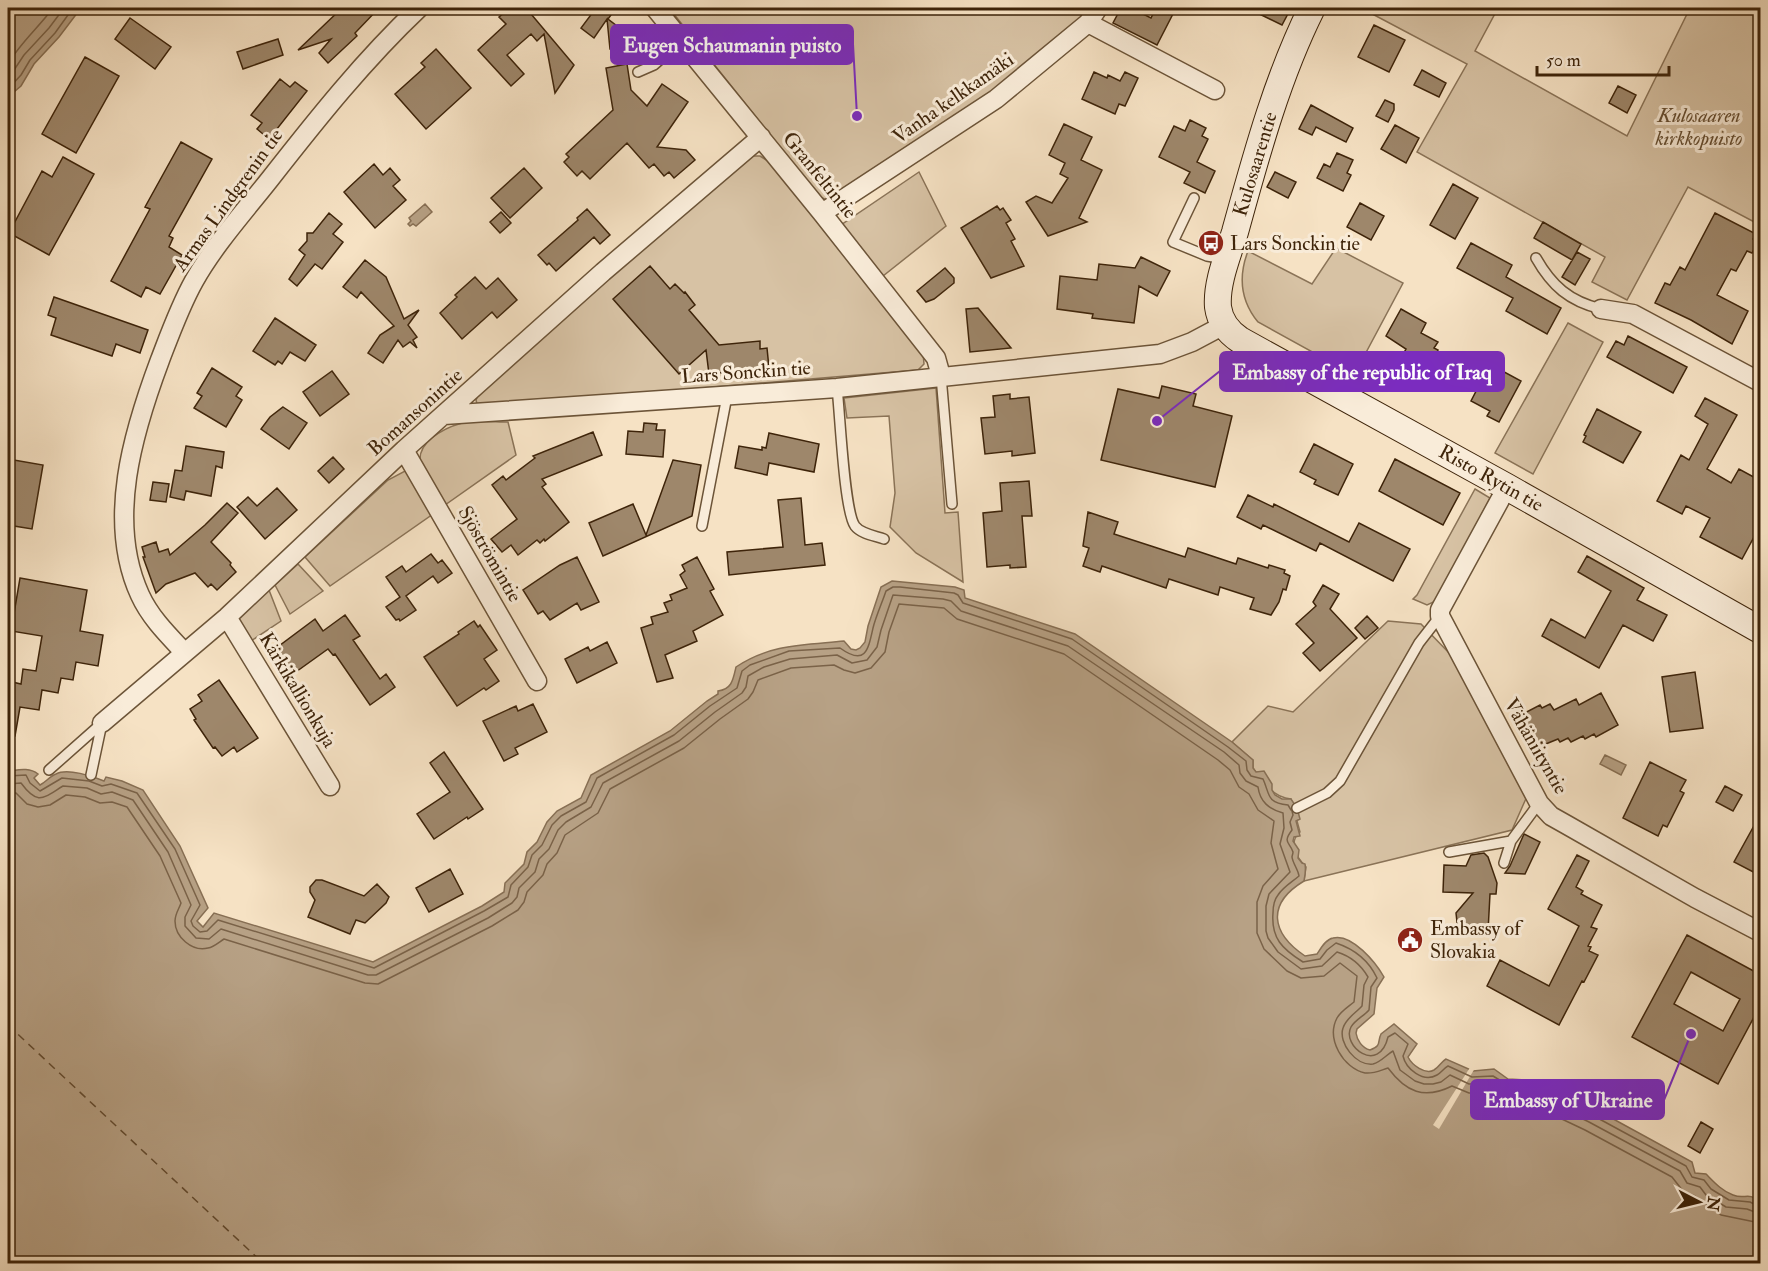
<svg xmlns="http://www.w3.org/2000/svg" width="1768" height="1271" font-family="'IM FELL Double Pica',serif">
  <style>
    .green { fill: #d7c2a4; stroke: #8a7357; stroke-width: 1.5 }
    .water { fill: #b7a185; stroke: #876f54; stroke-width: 1.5 }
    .pier { fill: #f6e2c4 }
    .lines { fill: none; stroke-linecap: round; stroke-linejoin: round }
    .shore { stroke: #7a6248; stroke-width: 1.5 }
    .ferry { stroke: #624a2f; stroke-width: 1.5; stroke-dasharray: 8 6; stroke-linecap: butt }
    .building { fill: #9e876b; stroke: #3e240a; stroke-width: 1.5; fill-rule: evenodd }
    .lane-casing { stroke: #6c5438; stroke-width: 12 }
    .street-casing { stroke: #6c5438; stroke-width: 21 }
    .secondary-casing { stroke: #3e240a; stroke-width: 28 }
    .lane { stroke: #f9ecd9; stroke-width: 9 }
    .street { stroke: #f9ecd9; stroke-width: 18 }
    .secondary { stroke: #f9ecd9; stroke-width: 26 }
    .labels { text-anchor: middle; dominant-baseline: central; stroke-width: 6; stroke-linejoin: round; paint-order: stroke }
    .street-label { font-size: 20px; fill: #3e240a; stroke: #f9ecd9 }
    .park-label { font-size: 20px; font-style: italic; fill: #644c30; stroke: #f9ecd9 }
    .poi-label { font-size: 20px; fill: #3e240a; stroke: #f9ecd9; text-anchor: start }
    .leader { fill: none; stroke: #7b2cbf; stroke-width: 2 }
    .callout-dot { fill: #7b2cbf; stroke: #f9ecd9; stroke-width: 2 }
    .callout { fill: #7b2cbf; stroke: #7b2cbf; stroke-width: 2 }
    .callout-label { font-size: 21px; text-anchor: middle; font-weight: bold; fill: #fff }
  </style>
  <rect width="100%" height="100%" fill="#f6e2c4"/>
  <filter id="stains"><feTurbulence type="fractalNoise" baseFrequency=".00333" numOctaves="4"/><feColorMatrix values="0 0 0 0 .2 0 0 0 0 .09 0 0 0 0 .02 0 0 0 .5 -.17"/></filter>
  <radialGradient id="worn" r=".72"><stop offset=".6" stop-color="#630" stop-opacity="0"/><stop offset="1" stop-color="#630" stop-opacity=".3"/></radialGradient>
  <path class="green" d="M669,8H1090L1070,31L1013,80L826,200L819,196Z
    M1361,8H1498L1475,51L1627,136L1690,8H1760V225L1688,187L1627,300L1592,282L1605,257L1417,152L1467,64Z
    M751,156H760L768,161L923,353L924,364L918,370L487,406L477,404L476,400L479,393L741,162Z
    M919,172L946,226L883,276L841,225Z
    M1336,248L1403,283L1354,375L1258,322C1240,300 1238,277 1248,251L1312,284Z
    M1568,323L1603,342L1533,474L1495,453Z
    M936,388L945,513L958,512L963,582L916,553L890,527L895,493L889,416L847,418L844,398Z
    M508,422L516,455L445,505C437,493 425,479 421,466C414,443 444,428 462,423C476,420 494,422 508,422Z
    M405,471L410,473L433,514L330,586L305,557L388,480Z
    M1475,489L1490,498L1438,600L1427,605L1413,599L1417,595Z
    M298,564L323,591L290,614L275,585Z
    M269,590L281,621L248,643L238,624L239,617Z
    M1388,621L1421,624L1452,656L1528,794L1512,830L1304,881L1306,867C1296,857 1288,842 1300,832L1291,799C1274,798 1262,782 1253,768V760L1232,742L1268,706L1293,712Z"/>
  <path class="water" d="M8,8H81L59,37L34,64L21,86L8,97Z
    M425,204L432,212L416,226L413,224L410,226L408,224L411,221L409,218Z
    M892,581L955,587L964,590L965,598L1075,634L1232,742L1253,760V768L1256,772L1264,771L1272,784V790L1275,795L1282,799H1291L1297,808L1300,819L1296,821L1300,836L1294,837L1293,841L1299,850L1298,858L1302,863L1305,864C1306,869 1305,876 1304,881C1266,904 1271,933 1305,956L1317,954C1321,948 1326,939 1333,938C1352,933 1376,963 1384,977L1377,988L1374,1014L1357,1029L1356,1033C1357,1040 1362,1048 1370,1050C1382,1046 1377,1042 1381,1034L1394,1024L1417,1044L1408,1057C1412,1065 1425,1075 1434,1070C1439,1067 1441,1062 1446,1059L1473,1071L1494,1069L1508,1079L1527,1080L1555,1091L1595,1109L1692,1162L1695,1173L1706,1174C1714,1182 1722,1191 1733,1195C1746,1200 1747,1191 1760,1202V1263H8V771C18,770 29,767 38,774L34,778L40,785C46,782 50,776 56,774C67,768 93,776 104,781L106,777L122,781L143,790L180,846L208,908L197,921L203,927L214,913L373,962L482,906L504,892L505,883L524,864L527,852L537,842L547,822L557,811L581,798L591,775L670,731L707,701L718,694V691C732,689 733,680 736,667C770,644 804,645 844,641L851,649L856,650L860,648L865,642L868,626L881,587Z
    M1605,755L1626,765L1621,775L1600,764Z"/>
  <path class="pier" d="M1471,1066L1475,1068L1439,1129L1433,1125Z"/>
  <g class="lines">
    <path class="shore" d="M8,64C20,43 39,27 53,8
      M8,79L24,55L49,28L64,8
      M8,89L21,75L30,60L55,33L73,8
      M8,776L26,775L30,783L40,791L62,778L89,781L102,786L111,784L137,793L175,849L200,905L191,921L193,926L200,932L207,931L218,920L374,968L484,911L508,897L511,885L528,867L532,855L542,845L552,825L561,816L586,802L597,778L674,735L710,706L737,688L742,671L750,665L789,651L840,648C865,666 868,651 873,628C876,616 882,603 886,591L893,587H900L954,593L958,595L963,603L1072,639L1228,747L1246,761L1247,770L1251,776L1263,779C1270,794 1266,803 1288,805L1291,810
      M8,784L21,783C38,806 43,798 63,786L87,788L101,794L112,792L133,800L168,852L191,905L185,917V926L196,938L209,939L221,929L368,975H376L488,918L512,903L517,897L519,888L535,872L539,859L549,849L558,830L566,822L591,807L603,783L679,741L715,712L742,693L746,687L748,676L764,667L790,659L837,655L852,663L867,660L877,647L881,630L893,595L943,599L951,601L961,611L1068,646L1224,752L1239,765L1240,773L1246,781L1258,787C1260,802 1269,809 1283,813L1284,828L1280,844L1290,872L1269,894L1266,906V931L1268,938L1278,952L1301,969L1322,966L1337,952C1350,956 1361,965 1368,977L1364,985L1362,1006C1356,1013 1346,1018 1343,1028C1338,1043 1356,1066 1373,1064C1381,1062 1386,1055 1393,1051L1400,1070L1415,1081L1424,1084H1433L1441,1082L1450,1075L1469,1084L1491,1083L1504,1091L1524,1094L1550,1103L1589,1122L1680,1171L1687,1183L1700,1187L1706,1195L1726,1207L1747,1209L1760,1214
      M8,793H16L27,804L38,807L50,805L66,795L85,797L100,803L112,802L127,807L160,856L181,903C179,909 175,914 175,921C175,937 192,952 208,948C214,947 219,942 224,939L365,983L378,984L492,926L518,910L524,902L527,892L543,875L547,864L557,853L565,835L598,813L610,789L684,748L720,719L748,699L753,692L758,680L791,668L834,665L844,670L855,673L871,668L885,652L889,632L899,604L944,608L957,619L1064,654L1218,760L1230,770L1239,787L1249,794L1258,810L1274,821L1271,843L1278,869L1263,886L1257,902V933L1264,949L1287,971L1301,978L1324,976L1340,963L1357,976L1354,1002C1348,1007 1341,1011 1337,1018C1326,1039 1343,1068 1365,1073C1374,1074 1381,1070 1388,1068C1406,1092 1424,1100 1452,1086L1469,1093H1488L1501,1100L1522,1103L1547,1112L1585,1130L1672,1177L1683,1191L1695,1196L1721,1215L1760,1223
      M1292,811L1293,815L1290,822L1292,830C1282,843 1290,842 1293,852C1293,854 1292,856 1292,857C1293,864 1298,869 1299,876C1292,882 1283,887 1278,895C1274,900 1273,907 1273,913C1271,938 1282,949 1303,962L1320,959L1327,950L1336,943C1354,949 1369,961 1377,978L1371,987L1369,1010C1364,1016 1355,1020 1351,1027C1341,1046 1379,1075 1388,1037L1395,1033L1408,1044L1403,1056C1406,1069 1423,1083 1437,1075C1441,1073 1444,1068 1448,1066L1472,1077L1493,1076L1506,1084L1526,1086L1553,1096L1592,1115L1686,1166L1692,1177L1704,1180L1711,1189L1729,1200L1750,1202L1760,1207"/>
    <path class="ferry" d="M8,1025L264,1264"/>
  </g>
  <path class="building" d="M342,8H379L355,33L357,36L328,63L319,53L331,39L298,50Z
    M510,8H526L574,65L555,93L544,34L537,41L531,34L507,55L524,74L511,86L478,50L506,24L499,17Z
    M596,8H616L608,19L642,45L628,62L610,49L607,19L594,38L581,28Z
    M1121,8H1131L1151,18L1156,8H1176L1157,45L1113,23Z
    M1247,8H1291L1282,25Z
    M130,18L171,47L155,69L115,39Z
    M1374,25L1405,40L1389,72L1358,57Z
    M278,39L283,55L243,69L237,52Z
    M436,49L471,88L426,129L395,94L425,67L421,63Z
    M85,57L119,76L76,153L42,134Z
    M627,64L631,90L647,106L662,84L688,102L657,147L686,150L695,160L674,178L669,172L664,176L654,164L649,168L627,143L590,179L582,171L577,176L564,162L569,157L566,154L613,110L606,68Z
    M1422,70L1446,83L1439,97L1414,85Z
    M1094,72L1107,78L1108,75L1120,81L1125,72L1138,78L1125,106L1119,104L1115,114L1082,99Z
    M280,79L290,87L295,82L307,91L269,139L257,129L262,123L251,115Z
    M1618,86L1636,95L1627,113L1609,103Z
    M1385,100L1394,104V110L1388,122L1376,116Z
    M1311,105L1353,128L1346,142L1316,127L1312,135L1299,129Z
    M1190,120L1206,128L1202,136L1208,139L1197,162L1215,171L1205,193L1184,183L1190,172L1159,157L1174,126L1185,131Z
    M1064,124L1092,137L1081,160L1102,170L1079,218L1087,222L1048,236L1026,202L1036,196L1052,203L1068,178L1060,174L1065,163L1049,155Z
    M1395,125L1419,138L1406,163L1381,149Z
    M181,142L212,159L169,236L173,238L169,247L182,255L160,294L146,287L141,297L111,281L150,209L145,207Z
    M1337,153L1353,160L1347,173L1351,175L1343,191L1317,178L1324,164L1330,167Z
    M63,157L94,174L49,255L9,233L42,171L52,177Z
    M374,164L383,175L390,168L400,180L393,186L406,200L375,228L344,192Z
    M524,168L542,188L510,218L491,198Z
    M1275,172L1296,182L1288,198L1267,187Z
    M1453,184L1478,198L1455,239L1430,225Z
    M1360,203L1384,216L1371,240L1347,227Z
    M997,206L1000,210L1003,208L1011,220L1006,223L1015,239L1011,241L1024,266L991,278L961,228Z
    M587,209L610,235L600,244L594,237L556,271L549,263L547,265L538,255L578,220L577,218Z
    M501,212L511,223L500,233L490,222Z
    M329,213L342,224L333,234L343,242L322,269L315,264L297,286L289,279L305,255L299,250L307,241V233H313Z
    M1715,213L1756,234L1753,239L1758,242L1752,253L1747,251L1736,271L1731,269L1717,295L1748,311L1732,344L1691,320L1655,303L1665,283L1670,285L1680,267L1685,270Z
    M1543,222L1581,244L1572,260L1534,238Z
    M1471,243L1512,265L1506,277L1561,308L1547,334L1506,311L1513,298L1457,268Z
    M1577,252L1590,259L1575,285L1562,277Z
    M1141,257L1170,271L1157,296L1139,286L1134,323L1092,318L1093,314L1057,309L1060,276L1097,280L1099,264L1135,268Z
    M365,260L386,277L404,319L419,310L408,325L417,337L413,340L417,348L410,342L403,347L398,340L383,363L368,353L380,335L394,326L361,292L357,298L343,287Z
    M650,266L670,289L675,284L684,293L685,292L695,305L689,310L719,345L760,341V349L767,348L769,368L709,374L706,350L679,374L613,299Z
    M945,268L954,278V283L934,299L926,302L917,291Z
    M475,277L486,289L498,278L517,300L497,318L492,312L462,339L440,313L457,297L455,295Z
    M54,297L148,330L140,353L116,344L112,356L51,335L56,318L48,315Z
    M978,308L1011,348L970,352L966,309Z
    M1401,309L1426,323L1421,333L1438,342L1434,348L1438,350L1423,378L1398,363L1406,349L1386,336Z
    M275,318L316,345L305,361L290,352L282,364L278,361L275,365L253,351Z
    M1628,336L1687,367L1673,393L1607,357L1616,341L1624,345Z
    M1495,367L1521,381L1499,422L1487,416L1490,411L1471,401L1484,376L1489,378Z
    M212,368L242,387L236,396L242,400L226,427L194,408L202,396L197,393Z
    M332,371L349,394L320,416L303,392Z
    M1162,386L1196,394L1193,406L1232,416L1215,487L1101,460L1118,389L1159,398Z
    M1010,394V399L1029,397L1035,453L1012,456V451L985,454L981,418L995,417L993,396Z
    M1705,398L1737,415L1707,469L1731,483L1739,469L1761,481V524L1742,559L1700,537L1710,518L1686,506L1682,514L1657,501L1681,455L1689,460L1708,424L1695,416Z
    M283,407L307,423L289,449L261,429L270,417Z
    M1597,409L1641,432L1623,463L1583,442L1586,436L1584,435Z
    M644,423L657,424L656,430H665L663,457L626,454L628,431L643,432Z
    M593,432L602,455L542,479L546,484L542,487L569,522L545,541L544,539L540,543L537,540L518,555L511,545L502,552L491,539L517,519L492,485L503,476L506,480L535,458L533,456Z
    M769,433L819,444L814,472L769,463L767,475L735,468L739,446L762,450V447L766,448Z
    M1314,444L1353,464L1338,495L1314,484L1316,480L1300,472Z
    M186,446L224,452L222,468L216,466L211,496L186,491L184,500L170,497L175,470L182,471Z
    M333,457L344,469L329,483L318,471Z
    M8,459L43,465L32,529L8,525Z
    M1395,459L1460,493L1443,525L1379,491Z
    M673,460L701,465L692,516L603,556L589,523L633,504L646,535Z
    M1029,481L1032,516H1022L1026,567L1010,568V565L987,567L983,513L1002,511L1000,483Z
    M153,482L169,484L166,502L150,500Z
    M277,488L297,510L265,539L237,507L248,497L257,506Z
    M1248,495L1273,507L1274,504L1349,542L1359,523L1410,549L1393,581L1320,543L1316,551L1263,525L1261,529L1237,517Z
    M801,498L805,545L822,543L825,565L729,575L727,552L783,547L778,500Z
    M227,503L238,513L211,542L231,563L230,565L236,572L217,590L211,584L208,587L195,573L166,584L156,593L143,557H145L142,547L156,542L159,552L168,549L170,555L205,525Z
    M1088,512L1118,522L1114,534L1185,557L1188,548L1236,564L1238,558L1268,568L1269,565L1285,570L1284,573L1290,576L1286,590L1283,589L1279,602L1271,615L1250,609L1254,598L1220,587L1218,595L1169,579L1166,588L1102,566L1100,572L1083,566L1089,548L1083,546Z
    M431,554L438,563L442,560L452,573L438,583L433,576L406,596L416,610L400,621L399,619L396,620L386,607L400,597L386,577L402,566L406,572Z
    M1587,556L1644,588L1637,600L1667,615L1653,641L1623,625L1599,668L1542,636L1551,619L1585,638L1611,591L1578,572Z
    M577,557L599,602L581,610L577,603L550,620L543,611L538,614L523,590L560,565Z
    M697,557L714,589L710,591L723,615L693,631L697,641L665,655L673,678L657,682L641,628L653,624L651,617L668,612L664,603L672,600L670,595L687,588L680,575L685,571L682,565Z
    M20,578L87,590L80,631L103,635L98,666L76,662L73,680L61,678L58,693L42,690L39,710L20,707L15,736H8V681L21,684L23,669L36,671L42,636L11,631Z
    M1323,585L1339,594L1330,609L1357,638L1320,671L1303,653L1314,643L1296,624L1316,606L1313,602Z
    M345,615L360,636L353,640L380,679L386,674L395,687L370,705L335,654L333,655L328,649L293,674L275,649L315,619L323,631Z
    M1367,616L1378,628L1365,639L1355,628Z
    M474,621L478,627L480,625L497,650L484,659L499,681L486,690L484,688L457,706L424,657L459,634L458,632Z
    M607,642L617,663L577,683L565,659L588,647L590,651Z
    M1695,672L1703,728L1670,732L1662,677Z
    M219,680L258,738L237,752L234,747L222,756L215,747L213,748L194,720L196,719L190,709L202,701L198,695Z
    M1601,693L1618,725L1596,737L1594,734L1585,739L1583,736L1571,742L1568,738L1560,742L1558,739L1536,748L1527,729L1530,728L1523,714L1540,705L1542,708L1550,704L1554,710L1576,699L1579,705Z
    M533,704L547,732L515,748L518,754L504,761L483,721L516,706L518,711Z
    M444,752L483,809L468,819L467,817L434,839L417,814L450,792L430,763Z
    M1650,762L1686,780L1680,791L1684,793L1667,827L1663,825L1658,836L1623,818Z
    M1725,786L1742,795L1733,811L1716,802Z
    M1761,813V876L1734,862Z
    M1524,834L1540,842L1525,874L1505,873L1510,866Z
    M1484,853L1488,857L1497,883L1496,894H1490L1488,932L1458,931L1456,913L1473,893L1443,892L1444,865L1466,866L1471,855Z
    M1577,855L1589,861L1576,887L1583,891L1581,894L1602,905L1591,927L1597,929L1588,946L1591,947L1589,951L1598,955L1584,982L1582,981L1559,1025L1487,986L1500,960L1549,986L1579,926L1548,909Z
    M450,869L463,894L429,912L416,888Z
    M316,880H322L364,896L377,884L389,897L386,903L365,923L356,920L350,934L308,917L315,900L310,892V887Z
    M1687,935L1761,975V1004L1718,1084L1632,1037ZM1691,972L1740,999L1723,1031L1674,1004Z
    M1701,1122L1713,1129L1700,1153L1688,1146Z"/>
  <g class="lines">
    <g class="lane-casing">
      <path id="lane" d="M638,72L654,65L682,40
        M1194,198L1173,242L1207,256L1225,259
        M1536,258C1552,286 1569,301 1601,309
        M941,376L952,504
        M837,388C840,412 844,511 855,526C861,534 876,536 884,539
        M702,526L727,396
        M49,770L102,723
        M91,775L102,723
        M1297,808L1327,793L1340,781L1419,643L1440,616
        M1449,852L1511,841
        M1504,863L1511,841L1539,803"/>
    </g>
    <g class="street-casing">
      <path id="street" d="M655,8L822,213L936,358L941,376
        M1088,23L1215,90
        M822,213L996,99L1088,23L1098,8
        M1601,309L1633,314L1760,382
        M444,415L837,388L1160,354L1192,342L1224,325
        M404,450L537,681
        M1507,487L1440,610V616L1539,803L1551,816L1567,825L1695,898L1760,932
        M227,617L330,786
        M184,652C167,634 150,617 140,595C106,521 133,432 160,360C170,334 180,306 194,281C215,244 244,212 270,179C317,119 364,60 419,8
        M102,723L227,617L404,450L603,272L761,137"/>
    </g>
    <g class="secondary-casing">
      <path id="secondary" d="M1312,8C1277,78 1256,156 1235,232C1228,255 1216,283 1218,307C1220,322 1228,332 1240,340L1507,487L1760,630"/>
    </g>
    <use href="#lane" class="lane"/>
    <use href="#street" class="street"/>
    <use href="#secondary" class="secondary"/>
  </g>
  <defs>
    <g id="bus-disc" transform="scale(1.35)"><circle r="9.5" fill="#8f2418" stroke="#f9ecd9"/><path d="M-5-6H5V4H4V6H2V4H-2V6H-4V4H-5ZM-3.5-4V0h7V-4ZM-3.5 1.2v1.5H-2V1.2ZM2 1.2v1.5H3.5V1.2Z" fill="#fff"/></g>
    <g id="civic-disc" transform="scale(1.35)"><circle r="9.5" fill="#8f2418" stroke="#f9ecd9"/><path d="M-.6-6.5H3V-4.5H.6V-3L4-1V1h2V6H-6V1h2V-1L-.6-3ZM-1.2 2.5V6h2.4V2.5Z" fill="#fff"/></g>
  </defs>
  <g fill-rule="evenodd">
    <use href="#bus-disc" x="1211" y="243"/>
    <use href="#civic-disc" x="1410" y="940"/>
  </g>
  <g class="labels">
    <g class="street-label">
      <text transform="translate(953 98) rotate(-35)">Vanha kelkkamäki</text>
      <text transform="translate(1255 164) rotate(-73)">Kulosaarentie</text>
      <text transform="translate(820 175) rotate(51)">Granfeltintie</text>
      <text transform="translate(228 200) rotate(-54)">Armas Lindgrenin tie</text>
      <text transform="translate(746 372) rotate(-4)">Lars Sonckin tie</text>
      <text transform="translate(415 412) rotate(-42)">Bomansonintie</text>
      <text transform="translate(1491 478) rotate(29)">Risto Rytin tie</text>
      <text transform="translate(490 554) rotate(60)">Sjöströmintie</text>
      <text transform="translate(298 690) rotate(59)">Kärkikallionkuja</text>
      <text transform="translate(1536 746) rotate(60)">Vähäniityntie</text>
    </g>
    <g class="park-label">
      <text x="1699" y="115">Kulosaaren<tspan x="1699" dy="23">kirkkopuisto</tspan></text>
    </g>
    <g class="poi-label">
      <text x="1230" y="243">Lars Sonckin tie</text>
      <text x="1430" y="928">Embassy of<tspan x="1430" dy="23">Slovakia</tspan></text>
    </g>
  </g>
  <path class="leader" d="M857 116L853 44M1157 421L1220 371M1691 1034L1664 1100"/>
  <g class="callout-dot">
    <circle cx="857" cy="116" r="6"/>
    <circle cx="1157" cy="421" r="6"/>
    <circle cx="1691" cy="1034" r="6"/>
  </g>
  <g class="callout">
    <rect x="611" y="25" width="242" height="39" rx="6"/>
    <rect x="1220" y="352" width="284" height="39" rx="6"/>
    <rect x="1471" y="1080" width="193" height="39" rx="6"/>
  </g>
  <g class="callout-label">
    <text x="732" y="52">Eugen Schaumanin puisto</text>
    <text x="1362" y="379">Embassy of the republic of Iraq</text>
    <text x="1568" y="1107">Embassy of Ukraine</text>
  </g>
  <rect width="1768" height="1271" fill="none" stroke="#f6e2c4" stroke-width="30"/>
  <rect x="9" y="9" width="1750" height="1253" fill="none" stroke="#3e240a" stroke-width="3"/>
  <rect x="15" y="15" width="1738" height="1241" fill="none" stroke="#3e240a" stroke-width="1.5"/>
  <g transform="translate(1699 1202) rotate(97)" stroke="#f9ecd9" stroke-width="4.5" paint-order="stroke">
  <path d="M0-4.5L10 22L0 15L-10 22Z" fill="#3e240a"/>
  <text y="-9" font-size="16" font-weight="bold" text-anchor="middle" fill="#3e240a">N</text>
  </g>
  <path d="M1537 66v9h132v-9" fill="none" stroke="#3e240a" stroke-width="3"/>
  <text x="1546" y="66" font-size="18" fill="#3e240a" stroke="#f9ecd9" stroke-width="4.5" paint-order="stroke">50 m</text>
  <rect width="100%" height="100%" filter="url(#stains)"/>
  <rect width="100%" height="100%" fill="url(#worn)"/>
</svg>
